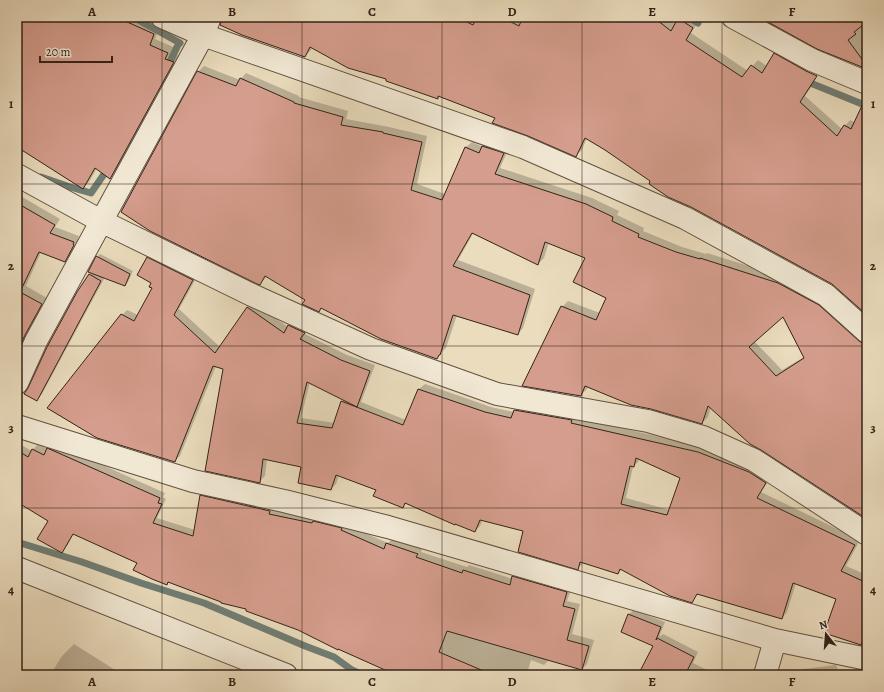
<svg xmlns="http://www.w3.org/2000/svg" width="884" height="692" font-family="Alegreya,serif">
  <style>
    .shadow { fill: #0003; fill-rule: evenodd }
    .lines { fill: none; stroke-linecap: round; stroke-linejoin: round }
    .stream { stroke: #707e75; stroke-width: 7 }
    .building { fill: #d59d8d; stroke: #342318; fill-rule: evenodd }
    .minor-casing { stroke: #625141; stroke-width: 24 }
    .tertiary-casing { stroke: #625141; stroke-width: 24 }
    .minor { stroke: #f1e8d4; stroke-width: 22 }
    .tertiary { stroke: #f1e8d4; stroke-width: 22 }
    .grid { fill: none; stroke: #342318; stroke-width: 1; stroke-opacity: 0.55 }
    .neatline { fill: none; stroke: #342318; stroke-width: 1.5 }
    .grid-label { font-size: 13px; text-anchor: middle; font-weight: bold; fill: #342318 }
  </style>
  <rect width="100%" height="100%" fill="#eadcbd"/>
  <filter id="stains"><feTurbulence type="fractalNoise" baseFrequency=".005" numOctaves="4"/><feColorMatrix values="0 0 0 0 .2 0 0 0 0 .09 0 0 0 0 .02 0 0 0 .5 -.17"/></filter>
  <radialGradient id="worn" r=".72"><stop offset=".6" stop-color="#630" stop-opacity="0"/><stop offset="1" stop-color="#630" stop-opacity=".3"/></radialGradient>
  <path class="shadow" d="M17,17H135L159,28L155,39L173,47L171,53L179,56L116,171L110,177L97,168L89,182L83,188L25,150L17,159Z
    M225,17H666L675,24L680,17H691L698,22L691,33L748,71L758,60L767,66L775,54L780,48L788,52L781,75L812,86L805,96L842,129L850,120L856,123L867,105V314L833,283L652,181L587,138L582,150L576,155L496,118L440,95L437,98L388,79L312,47L311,50L305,56Z
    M761,17H867V68Z
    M204,66L240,80L246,73L299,96V97L348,111L346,119L389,127L427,136L417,184L445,194L466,147L472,142L483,147L489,141L509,148L500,168L592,198L619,211L617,215L644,228L643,231L682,247L706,254L707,253L784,277L867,337V518L711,407L708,417L702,423L588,386L587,389L581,395L562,307L568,301L600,313L607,298L586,257L549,242L544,258L538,264L474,232L458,260L535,289L523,328L518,334L457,315L446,348L436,358L306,300L267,276L260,284L198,72ZM783,316L804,357L782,370L754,341Z
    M17,194L60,219L55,227L79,236L78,238L79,239L70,255L64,261L41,252L26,286L47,298L17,358Z
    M153,253L198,275L179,309L220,347L248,308L253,302L288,327L295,320L309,327L305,334L347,355L375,365L361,402L406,420L419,389L425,384L491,407L514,412L515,410L520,405L704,447L771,477L761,492L860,540L846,566L867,575V643L863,642L861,644L837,598L796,583L787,612L782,618L699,593L691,602L622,569L618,573L584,563L578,568L524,531L483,519L480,526L475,531L407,502L403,507L377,490L339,475L336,484L331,489L303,466L267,459L265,476L259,482L224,369L216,366L180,456L174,461L122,315L127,310L138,315L153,288V282L148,258ZM310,382L344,399L342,402L335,423L301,418ZM639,459L681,478L670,510L626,498L633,467L639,461Z
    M100,254L133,271L128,282L125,285L105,277L42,394L37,400L29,389L78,292L92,272L97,257Z
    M38,444L48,449L53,444L60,446L165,493L163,497L166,499L157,518L195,530L201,496L207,491L346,525L388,543L392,539L422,549L421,552L467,567L469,565L513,579V577L518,572L572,587L567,601L580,604L572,634L594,640L587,664L582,669L549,660L544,665L531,660L527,674L526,675H396L386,669L299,629L247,608L169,581L166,584L139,562L74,533L67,546L62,552L49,520L17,487V449L21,445L32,451Z
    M634,610L665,622L659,637L663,634L698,652L693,663L713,673L712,675H639L655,645L622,631L629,614Z
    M74,644L123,675H50L62,656Z
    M836,665L840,675H830V674L782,675L787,671Z"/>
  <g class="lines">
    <path class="stream" d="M133,17L180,43
      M688,17L698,23
      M167,68L177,47
      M803,80L867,106
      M41,177L70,187L91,193L109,167
      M17,542L82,562L141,583L204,603L305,646L334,657L352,670L363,675"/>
  </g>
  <path class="building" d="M17,17H116L154,34L150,45L168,53L165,59L174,62L110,179L95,168L83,189L17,147Z
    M222,17H457L473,25L477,17H501L519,26L523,17H653L671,31L678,18L693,28L686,40L742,77L751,65L762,73L774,53L806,71L817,76L800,102L837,136L844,125L851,129L867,95V315L832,284L691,207L668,197L649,184L650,181L605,150L585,138L576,157L528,136L492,123L495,118L438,96V99L386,81V79L348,68L310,47L305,57L242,35L220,25Z
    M759,17H867V22L854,32L856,34L848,40L867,66V69L817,49Z
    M197,71L236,86L240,78L294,102V103L343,117L341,125L383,132V133L422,142L411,190L442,200L465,147L479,153L482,146L504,153L495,174L586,204L613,217L612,221L639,234L638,237L676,252L700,259V258L778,283L819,305L859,341L864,344H867V519L761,450L750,444L708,406L702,424L651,409L631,405L585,386L581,396L522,386L561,306L596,320L606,298L573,282L585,258L545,242L538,265L472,233L453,266L530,295L518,335L453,315L440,355H439L437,359L381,339L321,308L319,312L302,304L305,300L265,276L260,285L257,284L150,231L121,212ZM783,317L804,358L776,376L749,347Z
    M17,203L55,225L50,233L74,242L73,244L74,245L65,262L39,252L20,292L42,304L25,335L17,353Z
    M96,256L130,274L125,286L88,272Z
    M147,257L193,280L174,315L215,353L247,307L284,333L288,325L305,333L300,339L341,360L370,371L357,407L307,382L297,423L332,428L341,401L403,425L418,389L485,412L511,418L514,410L572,420L571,423L698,452L749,472L766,483L757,498L855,545L841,571L867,583V644L862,642L861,645L824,633L836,599L793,583L782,619L697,594L692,603L670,596L620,569L618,574L580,562L578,570L518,552L523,531L480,520L475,532L455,524V525L405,503L403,508L373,496L376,490L336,475L331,490L298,483L301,467L263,459L260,483L205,471L223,369L213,366L175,462L97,438L47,408L121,314L134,321L152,288L149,287L151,283L137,275ZM636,458L680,478L667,515L621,504L630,466L634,467Z
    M89,274L101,281L37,401L24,394L28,388L47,347L77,292Z
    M47,448L54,451L160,498L158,503L162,504L153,523L193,536L200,495L270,511L269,514L312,523L313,521L342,528L341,530L384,549L386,543L418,554L416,557L462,573L463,570L510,585L512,576L567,592L563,606L575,609L567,640L589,646L582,670L447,631L439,652L493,675H383L385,670L338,649V650L298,630L246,611V609L221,603V602L168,582L167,585L152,579L133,570L137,563L73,534L62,553L37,539L48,521L17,502V450L28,457L32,449L44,455Z
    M628,614L661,627L656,640L657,638L694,657L685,675H638L653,646L621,632Z"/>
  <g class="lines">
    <g class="minor-casing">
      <path id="minor" d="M162,17L203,35L523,147L685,218L826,295L867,332
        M17,175L101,221L252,295L371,349L497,394L648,421L703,437L754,460L867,534
        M17,383L36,341L203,35L210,17
        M17,426L193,481L284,501L388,527L775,640L867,659
        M17,568L286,675
        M765,675L775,640"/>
    </g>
    <g class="tertiary-casing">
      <path id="tertiary" d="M733,17L812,60L867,83"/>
    </g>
    <use href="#minor" class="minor"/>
    <use href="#tertiary" class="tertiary"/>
  </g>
  <path class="grid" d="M162,17V675M302,17V675M442,17V675M582,17V675M722,17V675M17,184H867M17,346H867M17,508H867"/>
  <rect width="884" height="692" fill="none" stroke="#eadcbd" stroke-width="44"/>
  <g transform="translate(826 634) rotate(343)" stroke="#f1e8d4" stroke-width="3" paint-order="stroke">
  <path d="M0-3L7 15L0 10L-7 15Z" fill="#342318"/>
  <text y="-6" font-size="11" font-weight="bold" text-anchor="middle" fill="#342318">N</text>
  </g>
  <path d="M40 56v6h72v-6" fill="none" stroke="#342318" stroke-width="2"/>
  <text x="46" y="56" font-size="12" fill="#342318" stroke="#f1e8d4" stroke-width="3" paint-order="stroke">20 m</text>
  <rect x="22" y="22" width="840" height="648" class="neatline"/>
  <g class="grid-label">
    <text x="92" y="16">A</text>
    <text x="232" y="16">B</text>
    <text x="372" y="16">C</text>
    <text x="512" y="16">D</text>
    <text x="652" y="16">E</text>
    <text x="792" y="16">F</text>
    <text x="11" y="108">1</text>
    <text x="873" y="108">1</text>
    <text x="11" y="270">2</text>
    <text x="873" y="270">2</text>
    <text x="11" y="432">3</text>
    <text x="873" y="432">3</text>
    <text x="11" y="594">4</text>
    <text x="873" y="594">4</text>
    <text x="92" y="686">A</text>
    <text x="232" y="686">B</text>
    <text x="372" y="686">C</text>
    <text x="512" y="686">D</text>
    <text x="652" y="686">E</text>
    <text x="792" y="686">F</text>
  </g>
  <rect width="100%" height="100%" filter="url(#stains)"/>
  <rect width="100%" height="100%" fill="url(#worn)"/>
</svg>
